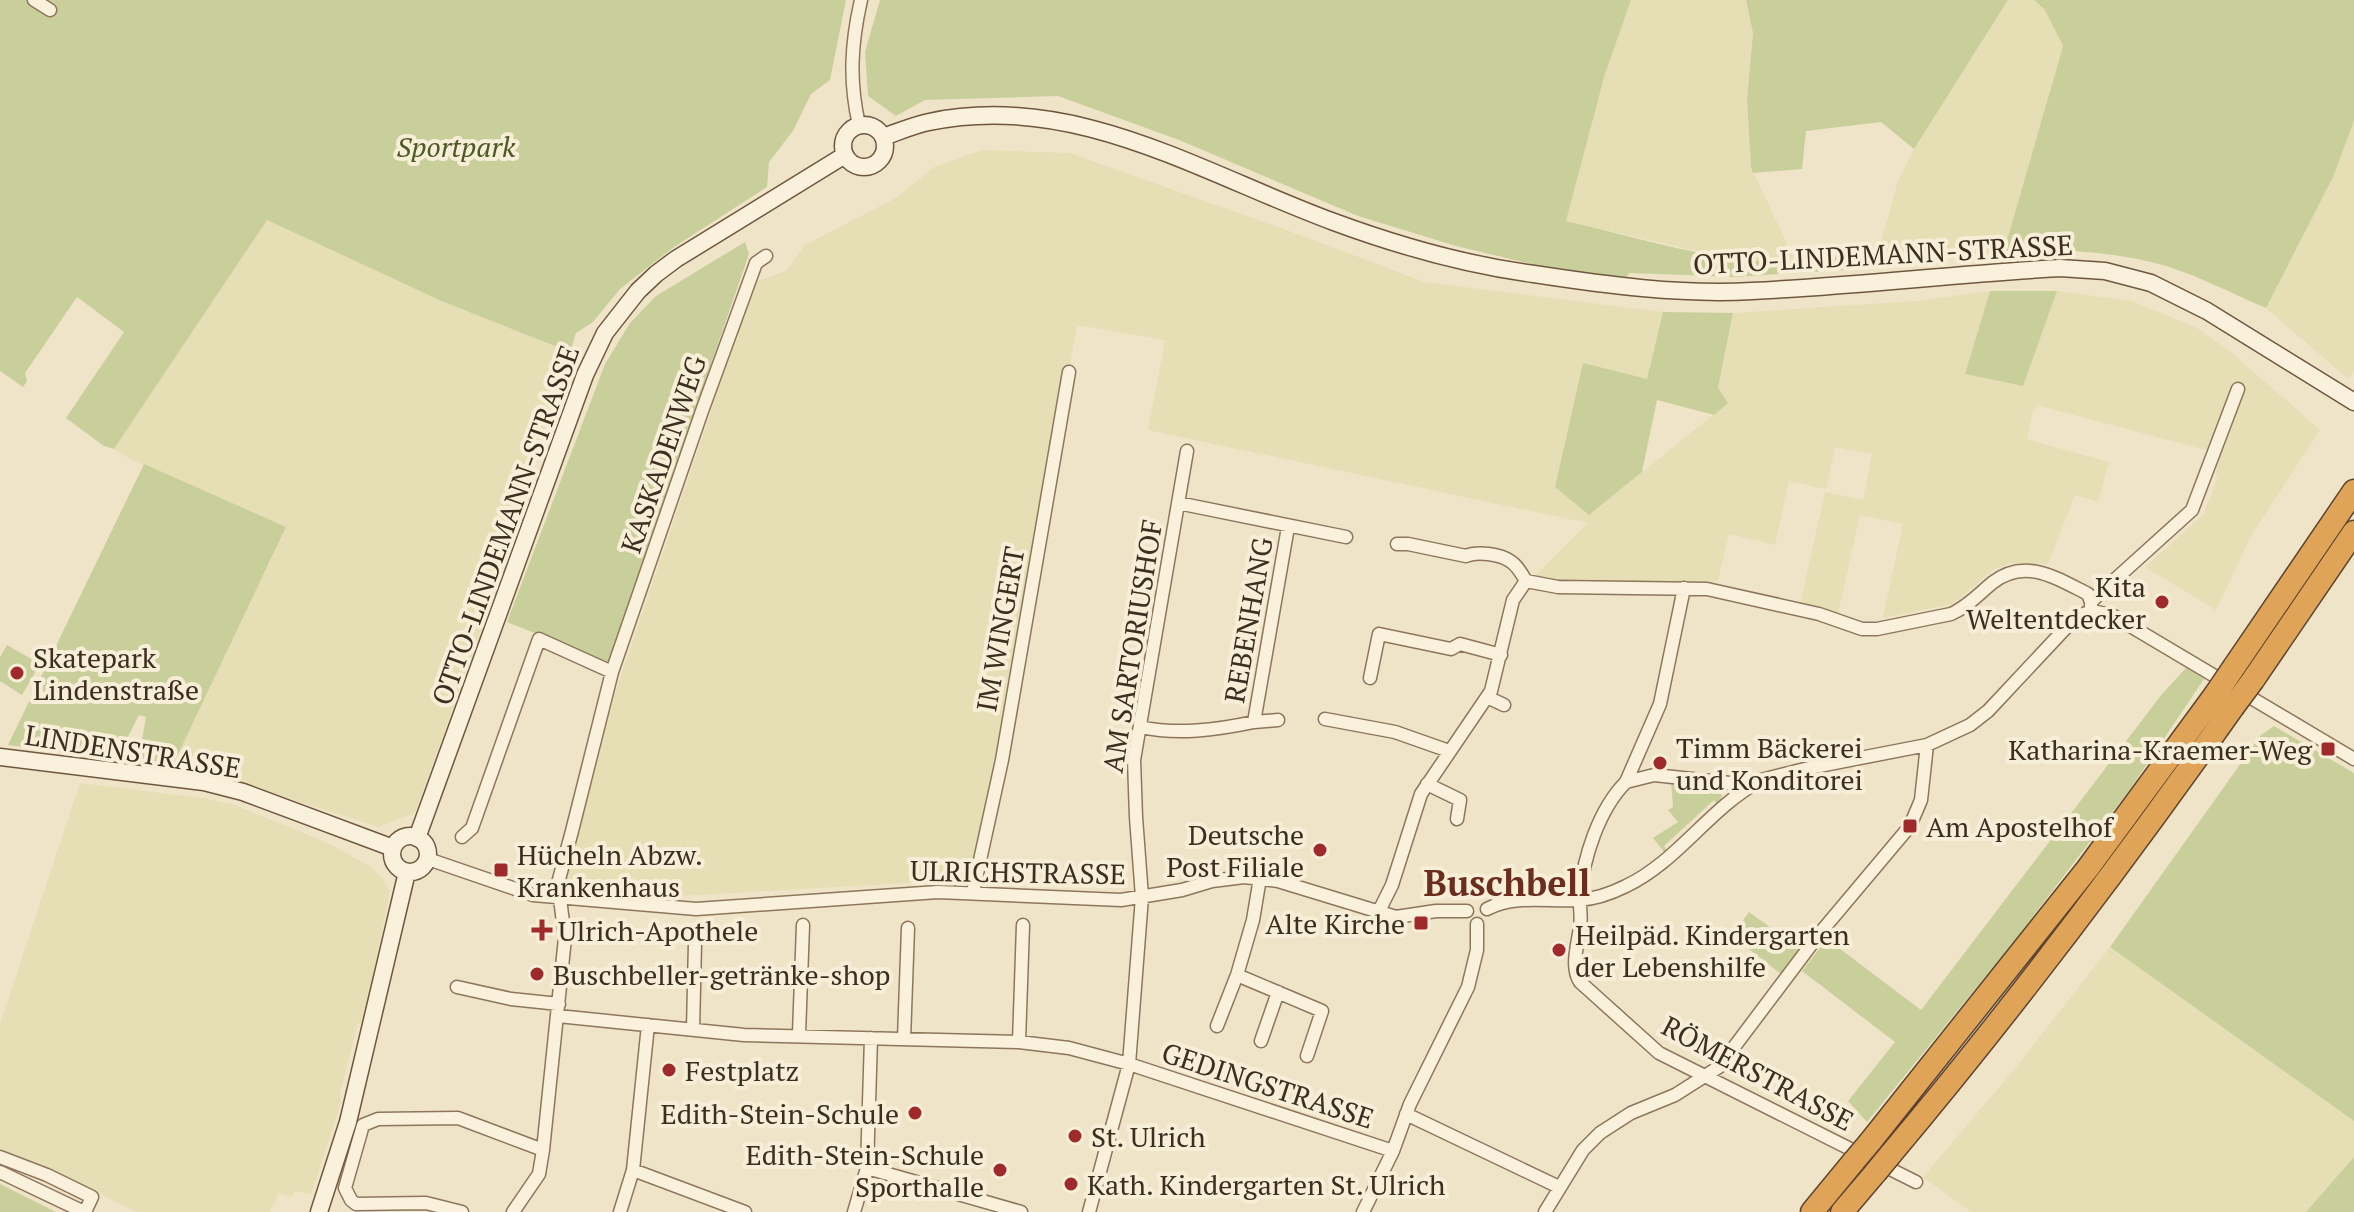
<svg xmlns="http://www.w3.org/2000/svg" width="2354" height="1212" font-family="'PT Serif',serif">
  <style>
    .farmland { fill: #e6deb5 }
    .green { fill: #c9cf9b }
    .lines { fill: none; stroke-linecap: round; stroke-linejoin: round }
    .street-casing { stroke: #8d765c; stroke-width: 15 }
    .secondary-casing { stroke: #6f573f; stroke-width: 19 }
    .highway-casing { stroke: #5b4430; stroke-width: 25 }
    .street { stroke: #faf1dc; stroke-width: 12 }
    .secondary { stroke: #faf1dc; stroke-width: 16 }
    .highway { stroke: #e0a458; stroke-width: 22 }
    .highway-bridge-casing { stroke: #5b4430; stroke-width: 25; stroke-linecap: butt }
    .highway-bridge { stroke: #e0a458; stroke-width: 22 }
    .poi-dot { fill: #9e2a2b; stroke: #f7eed8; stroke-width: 3 }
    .labels { text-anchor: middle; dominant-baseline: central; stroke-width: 8; stroke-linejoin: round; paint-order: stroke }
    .park-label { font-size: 28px; font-style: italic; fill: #4d5a26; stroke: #f7eed8 }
    .street-label { font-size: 28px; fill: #3d2e20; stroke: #f7eed8 }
    .poi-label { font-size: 28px; fill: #3d2e20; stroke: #f7eed8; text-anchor: start }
    .district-label { font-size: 36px; font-weight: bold; fill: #6b2e1e; stroke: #f7eed8 }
  </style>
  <rect width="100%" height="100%" fill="#f0e4c8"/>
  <path class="farmland" d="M1631,0H1746L1753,33L1747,99L1751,167L1796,263H1775L1701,252L1566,221L1605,74Z
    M2008,0H2034L2045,9L2063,46L2004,251L1877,268L1881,242L1898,181L1914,149Z
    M2354,121V371L2348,379L2266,308L2333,176Z
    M983,150L1070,153L1314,240L1424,282L1663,312L1648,380L1583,364L1555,487L1589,515L1728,403L1718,389L1733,313L1915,301L1990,291L1965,374L2022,386L2057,291L2132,301L2197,328L2232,353L2320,430L2252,534L2216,610L2145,567L2204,514L2218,476L2215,474L2221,454L2040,406L2033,410L2027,439L2109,462L2098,502L2075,495L2048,564L2011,563L1993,570L1953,604L1883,618L1903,524L1860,515L1838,614L1800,605L1825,492L1863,500L1872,454L1835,447L1826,489L1789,481L1775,545L1729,534L1718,580L1716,582L1541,580L1536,577L1538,573L1588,523L1148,430L1165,340L1077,325L1002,760L971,875L963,880L680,896L569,887L567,878L615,693L755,282L786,271L805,245L896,198L934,167Z
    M267,220L439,300L570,352L572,364L540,440L514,514L490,590L485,619L415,813L379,827L228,779L172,767L286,527L136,462L114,449Z
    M80,783L202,798L235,805L330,844L372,868L382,878L390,892L363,1022L358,1023L340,1093L341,1103L311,1194L295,1191L292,1197L279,1193L270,1212H136L71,1179L0,1151V1024Z
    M2110,947L2354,1121V1157L2306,1212H1971L1923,1177L2018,1065Z"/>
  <path class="green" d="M0,0H846L830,80L811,94L793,131L769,162L767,187L674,247L620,289L593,322L576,333L570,352L439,300L267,220L114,449L104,446L66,418L124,332L77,297L25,373L27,381L23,387L0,371Z
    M880,0H1631L1605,74L1566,221C1654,241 1761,279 1851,253L1858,269L1736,277L1630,273L1624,279L1557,270L1456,246L1358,216L1179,140L1058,96L925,100L896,116L868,96L865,52Z
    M1746,0H2008L1914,149L1881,122L1806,131L1802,169L1753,173L1751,167L1747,99L1753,33Z
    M2034,0H2354V121L2333,177L2266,308C2228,292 2189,270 2146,261C2099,250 2052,250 2004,251L2063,46L2045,10Z
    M745,242L749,254L608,662L507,622L605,364L630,323L656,296Z
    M1990,291H2057L2023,386L1965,374Z
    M1663,312L1733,313L1718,388L1728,403L1714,415L1657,400L1642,472L1589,515L1555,487L1583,363L1647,379Z
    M144,464L286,527L172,767L138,763L146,717L139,715L116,760L8,745Z
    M7,645L40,664L22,695L0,681V657Z
    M2186,668L2204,679L2131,788L2011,945L1867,1122L1848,1101L1895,1042L1802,971L1827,939L1921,1010L2162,694Z
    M2274,726L2354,773V1121L2110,947L2261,735Z
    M1671,781L1719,787L1722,796L1717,805L1714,800L1664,846L1667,851L1665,853L1653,838L1678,822L1668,810L1673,807Z
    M1749,912L1800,949L1781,974L1732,936Z
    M2354,1157V1212H2306Z
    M0,1184L56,1212H0Z"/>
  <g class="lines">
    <g class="street-casing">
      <path id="street" d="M34,0L50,10
        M859,125C849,81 851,44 861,0
        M1178,503L1346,537
        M1397,544H1408L1466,556C1477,551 1500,554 1510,561C1517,565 1522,574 1526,581
        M2091,608V602L2099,594L2192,510L2238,389
        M1370,678L1379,634L1451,649L1460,644L1501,655
        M1487,697L1504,705
        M1325,719L1395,732L1449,751
        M1254,722L1278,720
        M1140,727C1178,735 1216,730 1254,722L1288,527
        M1626,782L1660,704L1684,588
        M1427,784L1460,800L1457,819
        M462,837L472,828L539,639L612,672
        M428,859L533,895L696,909L938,892L1121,900L1182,890L1212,881L1244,877L1278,881L1396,917L1436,911H1467
        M1260,878L1253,920L1237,975L1322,1011L1307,1056
        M973,892L1002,760L1069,372
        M1487,909C1516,894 1548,902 1579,900C1595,899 1612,893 1626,886C1677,862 1709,809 1758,782
        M1378,913L1392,885L1421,794L1491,691L1513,600L1526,581L1558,587L1707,589L1819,614L1862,629H1877L1951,614C1967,607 1979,594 1992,583C2025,557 2056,578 2088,594L2091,602
        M457,987L511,999L559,1004
        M558,1016L744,1035L1019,1042L1069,1048L1129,1064L1393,1151
        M1217,1026L1237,975
        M693,1030L695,943
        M799,1034L803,925
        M904,1039L908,928
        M1261,1041L1278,992
        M1019,1042L1023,925
        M1406,1114L1559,1187
        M0,1157L47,1175L92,1197L85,1212
        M867,1168L1021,1212
        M633,1170L745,1212
        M0,1172L84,1212
        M1916,1182L1659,1053L1580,982C1570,967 1578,944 1580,927C1582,917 1579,906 1580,896C1583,858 1599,809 1626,782L1654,775L1730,783L1761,780L1809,768L1927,745L1970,725L1988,711L2076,617L2091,611L2112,615L2354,759
        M462,1212L426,1203L356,1204L351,1200L345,1188L363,1125L378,1119L458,1118L543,1150
        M513,1212L539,1174L543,1150L565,938L558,883L572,831L612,672L702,411L756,263L766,256
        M620,1212L633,1170L648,1025
        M854,1212L867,1168L871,1038
        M1089,1212L1129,1064L1142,897L1136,817L1134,760L1187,451
        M1363,1212L1393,1151L1410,1104L1468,987L1477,950V924
        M1545,1212L1583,1150L1600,1133L1631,1113L1675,1095L1719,1067L1820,933L1910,826L1921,800L1927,745"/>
    </g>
    <g class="secondary-casing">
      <path id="secondary" d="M843 146a21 21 0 1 1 42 0a21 21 0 1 1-42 0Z
        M883,137C898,132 914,125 929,122C1074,91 1203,174 1334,222C1399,246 1466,265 1534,274C1606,285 1679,295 1752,291C1854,286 1957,274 2060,268L2105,271L2151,283L2207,311L2354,402
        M0,757L204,782L243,792L393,848
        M392 854a18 18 0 1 1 36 0a18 18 0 1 1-36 0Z
        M417,838L585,375L605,333L638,291L656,274L676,259L845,155
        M319,1212L348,1122L407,872"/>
    </g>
    <g class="highway-casing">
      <path id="highway" d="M2234,667L2354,491
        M2253,680L2354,532
        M1870,1142L2088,868L2215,695
        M1890,1155C2011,1011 2125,860 2233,707
        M1812,1212L1854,1161
        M1842,1212L1876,1172"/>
    </g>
    <use href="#street" class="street"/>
    <use href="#secondary" class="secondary"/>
    <use href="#highway" class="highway"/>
    <g class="highway-bridge-casing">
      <path id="highway-bridge" d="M2215,695L2234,667
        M2233,707L2253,680
        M1854,1161L1870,1142
        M1876,1172L1890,1155"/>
    </g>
    <use href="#highway-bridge" class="highway-bridge"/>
  </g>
  <g class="poi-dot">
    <circle cx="2162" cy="602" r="8"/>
    <circle cx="17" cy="673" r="8"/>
    <rect x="2320" y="741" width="16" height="16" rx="4"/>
    <circle cx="1660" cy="763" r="8"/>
    <rect x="1902" y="818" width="16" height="16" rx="4"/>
    <circle cx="1320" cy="850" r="8"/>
    <rect x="493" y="862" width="16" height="16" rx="4"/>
    <rect x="1413" y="915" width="16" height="16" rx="4"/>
    <path d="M538 918h8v8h8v8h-8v8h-8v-8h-8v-8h8z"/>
    <circle cx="1559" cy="950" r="8"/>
    <circle cx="537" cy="974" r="8"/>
    <circle cx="669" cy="1070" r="8"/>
    <circle cx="915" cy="1113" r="8"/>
    <circle cx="1075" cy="1136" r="8"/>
    <circle cx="1000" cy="1170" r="8"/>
    <circle cx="1071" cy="1184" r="8"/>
  </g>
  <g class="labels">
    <g class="park-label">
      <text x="456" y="146">Sportpark</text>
    </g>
    <g class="street-label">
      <text transform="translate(1883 254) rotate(-3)">OTTO-LINDEMANN-STRASSE</text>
      <text transform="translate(663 454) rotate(-71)">KASKADENWEG</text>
      <text transform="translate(505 525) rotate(-70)">OTTO-LINDEMANN-STRASSE</text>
      <text transform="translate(1248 620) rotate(-80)">REBENHANG</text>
      <text transform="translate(1000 629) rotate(-80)">IM WINGERT</text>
      <text transform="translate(1132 646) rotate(-81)">AM SARTORIUSHOF</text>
      <text transform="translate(133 751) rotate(9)">LINDENSTRASSE</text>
      <text transform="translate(1018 872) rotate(1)">ULRICHSTRASSE</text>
      <text transform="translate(1758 1073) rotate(28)">RÖMERSTRASSE</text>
      <text transform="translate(1268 1085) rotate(18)">GEDINGSTRASSE</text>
    </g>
    <g class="poi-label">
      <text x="2146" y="586" text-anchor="end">Kita<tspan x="2146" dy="32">Weltentdecker</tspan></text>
      <text x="33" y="657">Skatepark<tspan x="33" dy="32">Lindenstraße</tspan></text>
      <text x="1676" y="747">Timm Bäckerei<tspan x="1676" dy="32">und Konditorei</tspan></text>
      <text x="2312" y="749" text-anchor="end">Katharina-Kraemer-Weg</text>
      <text x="1926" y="826">Am Apostelhof</text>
      <text x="1304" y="834" text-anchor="end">Deutsche<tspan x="1304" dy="32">Post Filiale</tspan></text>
      <text x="517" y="854">Hücheln Abzw.<tspan x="517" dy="32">Krankenhaus</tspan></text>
      <text x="1405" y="923" text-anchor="end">Alte Kirche</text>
      <text x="558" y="930">Ulrich-Apothele</text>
      <text x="1575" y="934">Heilpäd. Kindergarten<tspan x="1575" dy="32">der Lebenshilfe</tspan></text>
      <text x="553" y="974">Buschbeller-getränke-shop</text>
      <text x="685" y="1070">Festplatz</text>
      <text x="899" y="1113" text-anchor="end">Edith-Stein-Schule</text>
      <text x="1091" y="1136">St. Ulrich</text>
      <text x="984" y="1154" text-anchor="end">Edith-Stein-Schule<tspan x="984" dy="32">Sporthalle</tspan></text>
      <text x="1087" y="1184">Kath. Kindergarten St. Ulrich</text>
    </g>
    <g class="district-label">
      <text x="1507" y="882">Buschbell</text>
    </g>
  </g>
</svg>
